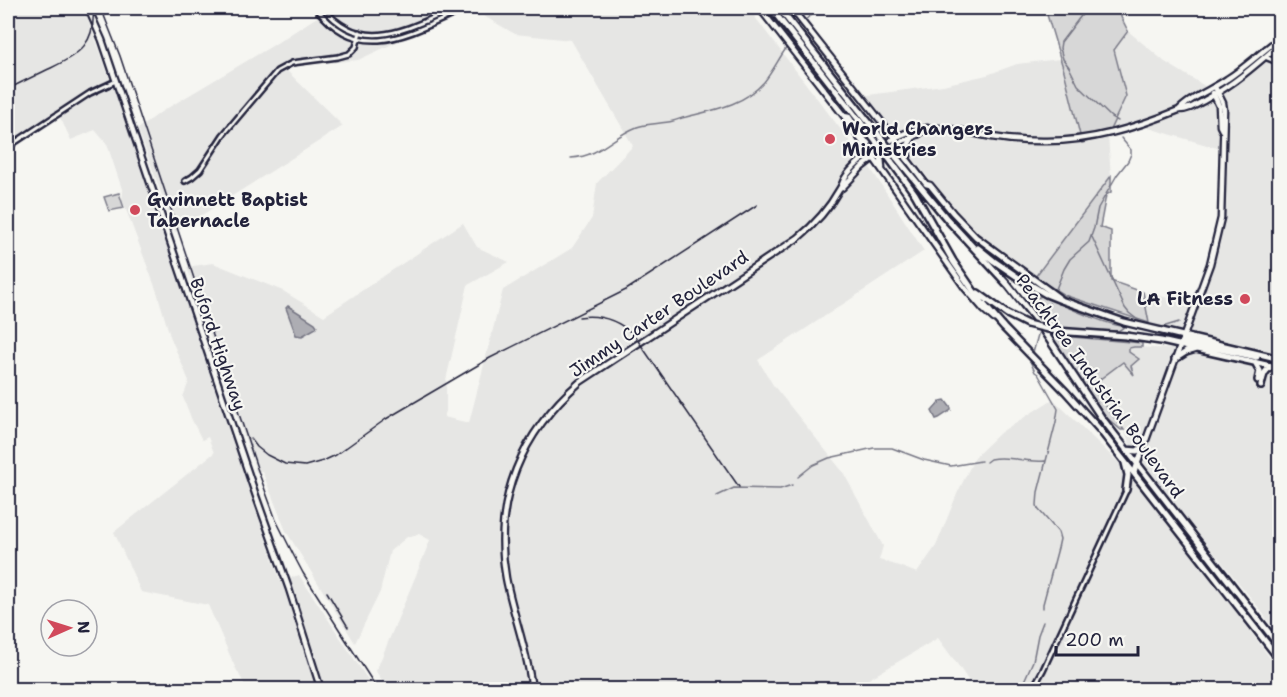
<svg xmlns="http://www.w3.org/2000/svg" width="1287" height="697" font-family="'Shantell Sans',sans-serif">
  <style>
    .built { fill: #e6e6e4 }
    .green { fill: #d7d7d7; stroke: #7c7c89; stroke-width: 1.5 }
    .water { fill: #adadb3; stroke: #757583; stroke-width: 1.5 }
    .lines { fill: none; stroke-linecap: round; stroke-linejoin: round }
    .stream { stroke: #757583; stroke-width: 1.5 }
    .minor-casing { stroke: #22223b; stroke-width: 8 }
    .major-casing { stroke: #22223b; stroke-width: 9 }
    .highway-casing { stroke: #22223b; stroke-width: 10 }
    .minor { stroke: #f6f6f2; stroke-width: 3 }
    .major { stroke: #f6f6f2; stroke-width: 4.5 }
    .highway { stroke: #f6f6f2; stroke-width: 5 }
    .rail { stroke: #22223b; stroke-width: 1.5 }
    .highway-bridge-casing { stroke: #22223b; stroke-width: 10; stroke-linecap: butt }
    .highway-bridge { stroke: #f6f6f2; stroke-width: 5 }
    .poi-dot { fill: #d1495b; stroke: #f6f6f2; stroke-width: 2 }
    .labels { text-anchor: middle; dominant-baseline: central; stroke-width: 4.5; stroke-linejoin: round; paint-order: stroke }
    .poi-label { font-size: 18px; font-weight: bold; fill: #22223b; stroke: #f6f6f2; text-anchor: start }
    .street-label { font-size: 18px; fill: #22223b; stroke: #f6f6f2 }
  </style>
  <rect width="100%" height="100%" fill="#f6f6f2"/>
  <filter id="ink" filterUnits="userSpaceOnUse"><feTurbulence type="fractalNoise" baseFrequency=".0167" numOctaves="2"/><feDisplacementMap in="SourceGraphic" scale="12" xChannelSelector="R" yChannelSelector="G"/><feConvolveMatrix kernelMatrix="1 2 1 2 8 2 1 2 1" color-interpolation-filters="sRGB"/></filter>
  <g filter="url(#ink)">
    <path class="built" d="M8,8H83L98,46L110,80L93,87L8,144Z
      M331,8H431L440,22L358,60L283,67L343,126L175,232L138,129L161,112L272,46Z
      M470,8H748L871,169L924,251L758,360L773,385L843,472L883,546L879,560L899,566L917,573L936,546L957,494L975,457L1001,432L1053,399L1127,471L1210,577L1279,670V689H974L960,668L938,638L852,689H387L376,671L419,568L430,540L419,534L407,537L390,551L380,592L355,643L286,531L262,471L256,472L187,267L213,263L283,291L324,316L463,223L477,247L509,262L468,285L446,380V411L444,417L469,423L503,290L572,248L592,218L597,183L633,146L571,40L515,34Z
      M1128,31L1165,62L1218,94L1279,44V637L1259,608L1134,454L1124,430L1091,386L1123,362L1132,374L1129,348L1134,347L1174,349L1179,330L1149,323L1143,292L1194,304L1222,217L1224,186V150L1145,127L1108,136L1111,176L1035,277L1000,253L961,219L894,135L861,96L943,85L987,75L1017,64L1060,59L1082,142L1125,96L1114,50Z
      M113,87L280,581L299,575L374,689H247L235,667L208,605L141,592L114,532L214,453L208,437L202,440L191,418L183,397L189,381L170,336L157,292L122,199L123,192L107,144L95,130L71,140L59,115L86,97Z"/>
    <path class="green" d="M431,8H470L440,22Z
      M1045,8H1122L1121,17L1128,31L1114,50L1126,96L1107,136L1082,143L1064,71Z
      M1111,176V192L1106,195L1100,227L1111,231V281L1143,292L1149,323L1064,295L1035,277Z
      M119,193L124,208L109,211L104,197Z
      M1041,296C1069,307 1095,321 1124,327L1118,331L1077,330L1043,326L1032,311L1033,300Z
      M1049,335L1142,343V347H1134L1129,348V352L1139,359L1131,366L1134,375L1123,362L1091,386L1124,430H1121L1107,418Z"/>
    <path class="water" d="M288,306L315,323L317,326L316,328L302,336L296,335L286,308Z
      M945,400L951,408V410L939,418L936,419L932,411L941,401Z"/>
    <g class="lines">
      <path class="stream" d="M1087,8L1061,42L1060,48L1063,59L1069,67L1078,85L1111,117L1118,121
        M805,20L811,15L827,8
        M571,158C601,156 611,137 637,127C648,123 661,124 673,121C677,120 681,118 686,117C714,110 744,105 764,82C773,71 779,58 787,47
        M1092,237L1125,308L1129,313L1143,324
        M1056,289L1064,269L1070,259L1089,242L1094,228L1098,208L1117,175L1128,161L1131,154V150L1121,138
        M1043,319L1045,310L1049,303
        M1159,328L1179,322
        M1033,353L1039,331
        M1030,361L1035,372L1038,374L1058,409L1056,422L1038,492L1037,505L1038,509L1058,532L1060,539L1058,548L1043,604V608
        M986,462L990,459C1010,455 1025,463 1045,461
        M798,477L813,465L829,458L874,448H892L924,460L951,466L981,461
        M717,496L734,488L780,489L792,485
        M1020,690L1033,661L1038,635L1043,622"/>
      <g class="minor-casing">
        <path id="minor" d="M316,8C362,67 414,31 468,8
          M323,8C364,57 410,27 456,8
          M1265,57L1280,63
          M8,147L90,93L116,81
          M185,181L192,177L200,170L223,135L277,71L292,63L338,57L349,54L356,47L360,32
          M1032,690L1043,670L1126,491"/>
      </g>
      <g class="major-casing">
        <path id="major" d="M88,8L102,40L256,496L289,589L321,690
          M761,10L844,116L965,288L984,310L994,319
          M796,14L903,149
          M1213,93L1219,106L1220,126L1222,130
          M1179,110C1189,98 1213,89 1227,79C1246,67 1262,51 1280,38
          M844,116L849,117L866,142C873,144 877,139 882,135L883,124
          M889,147L919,134L927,128
          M873,153L893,148L900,150L926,184L930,185L953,213L976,237L1058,297
          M908,156L907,147L913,137
          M882,168L881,157L885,151
          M842,188L862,167L875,157
          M1134,473L1210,264L1221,218L1224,110L1223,103L1215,87
          M532,690C528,652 513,615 506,578C492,500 522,432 580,382L798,238C814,225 829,208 839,190C842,186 843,181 845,178C853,165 867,155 879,147C891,140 906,131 920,129C946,125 968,133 992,137C1009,140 1026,141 1042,141C1090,142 1135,128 1179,110C1189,110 1196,105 1205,100C1233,85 1256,65 1280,44"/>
      </g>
      <g class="highway-casing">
        <path id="highway" d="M761,8L763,12
          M771,8L869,133
          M779,8L874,129
          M790,8L797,15
          M896,157L947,219L1008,285L1039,324L1101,417L1280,647
          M891,161L915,194L953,261L979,299L1004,328L1066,392L1100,430L1280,660
          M978,248L994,261L1019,278L1046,294L1061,300L1124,322L1280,359
          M978,293L1007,314L1027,324
          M1056,331L1126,336L1161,341L1280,368
          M1182,341L1257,357
          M1175,359L1186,352L1196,349
          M1255,362L1260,371L1258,380
          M1261,386C1263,376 1264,370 1273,366
          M1126,450L1137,451L1143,447
          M1125,463L1128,475L1126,490"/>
      </g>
      <use href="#minor" class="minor"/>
      <use href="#major" class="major"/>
      <use href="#highway" class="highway"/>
      <path class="rail" d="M101,8L120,56L257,468L276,520L294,556L303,573L378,690
        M8,89C22,82 36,75 51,68C80,54 96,43 93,8
        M579,317C600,314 618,320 634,335L739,487
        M251,439L257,447L267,455L285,464L305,466L323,461L336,455L386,419L490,358L626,290L757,205
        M327,592L348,627"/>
      <g class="highway-bridge-casing">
        <path id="highway-bridge" d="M874,129L896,157
          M869,133L891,161
          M1027,324L1056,331"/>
      </g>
      <use href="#highway-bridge" class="highway-bridge"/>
    </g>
  </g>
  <g class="poi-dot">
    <circle cx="830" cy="139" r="6"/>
    <circle cx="135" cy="210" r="6"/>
    <circle cx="1245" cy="299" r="6"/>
  </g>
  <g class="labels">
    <g class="poi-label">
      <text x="842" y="129">World Changers<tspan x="842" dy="21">Ministries</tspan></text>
      <text x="147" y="200">Gwinnett Baptist<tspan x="147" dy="21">Tabernacle</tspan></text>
      <text x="1233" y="299" text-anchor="end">LA Fitness</text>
    </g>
    <g class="street-label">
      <text transform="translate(659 314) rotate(-34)">Jimmy Carter Boulevard</text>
      <text transform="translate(218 344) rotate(71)">Buford Highway</text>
      <text transform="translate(1100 386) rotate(54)">Peachtree Industrial Boulevard</text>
    </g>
  </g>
  <rect width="1287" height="697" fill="none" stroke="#f6f6f2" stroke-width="30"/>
  <rect x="15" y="15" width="1257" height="667" fill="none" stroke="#22223b" stroke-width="2" filter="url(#ink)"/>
  <g transform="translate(69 628) rotate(87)"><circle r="28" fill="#f6f6f2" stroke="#a1a1a9" stroke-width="1.5"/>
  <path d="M0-4.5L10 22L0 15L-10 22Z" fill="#d1495b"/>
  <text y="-9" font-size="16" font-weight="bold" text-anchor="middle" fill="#22223b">N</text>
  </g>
  <path d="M1056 646v9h82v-9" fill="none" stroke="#22223b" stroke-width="3"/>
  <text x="1065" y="646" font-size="18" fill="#22223b" stroke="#f6f6f2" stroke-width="4.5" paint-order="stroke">200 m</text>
</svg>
